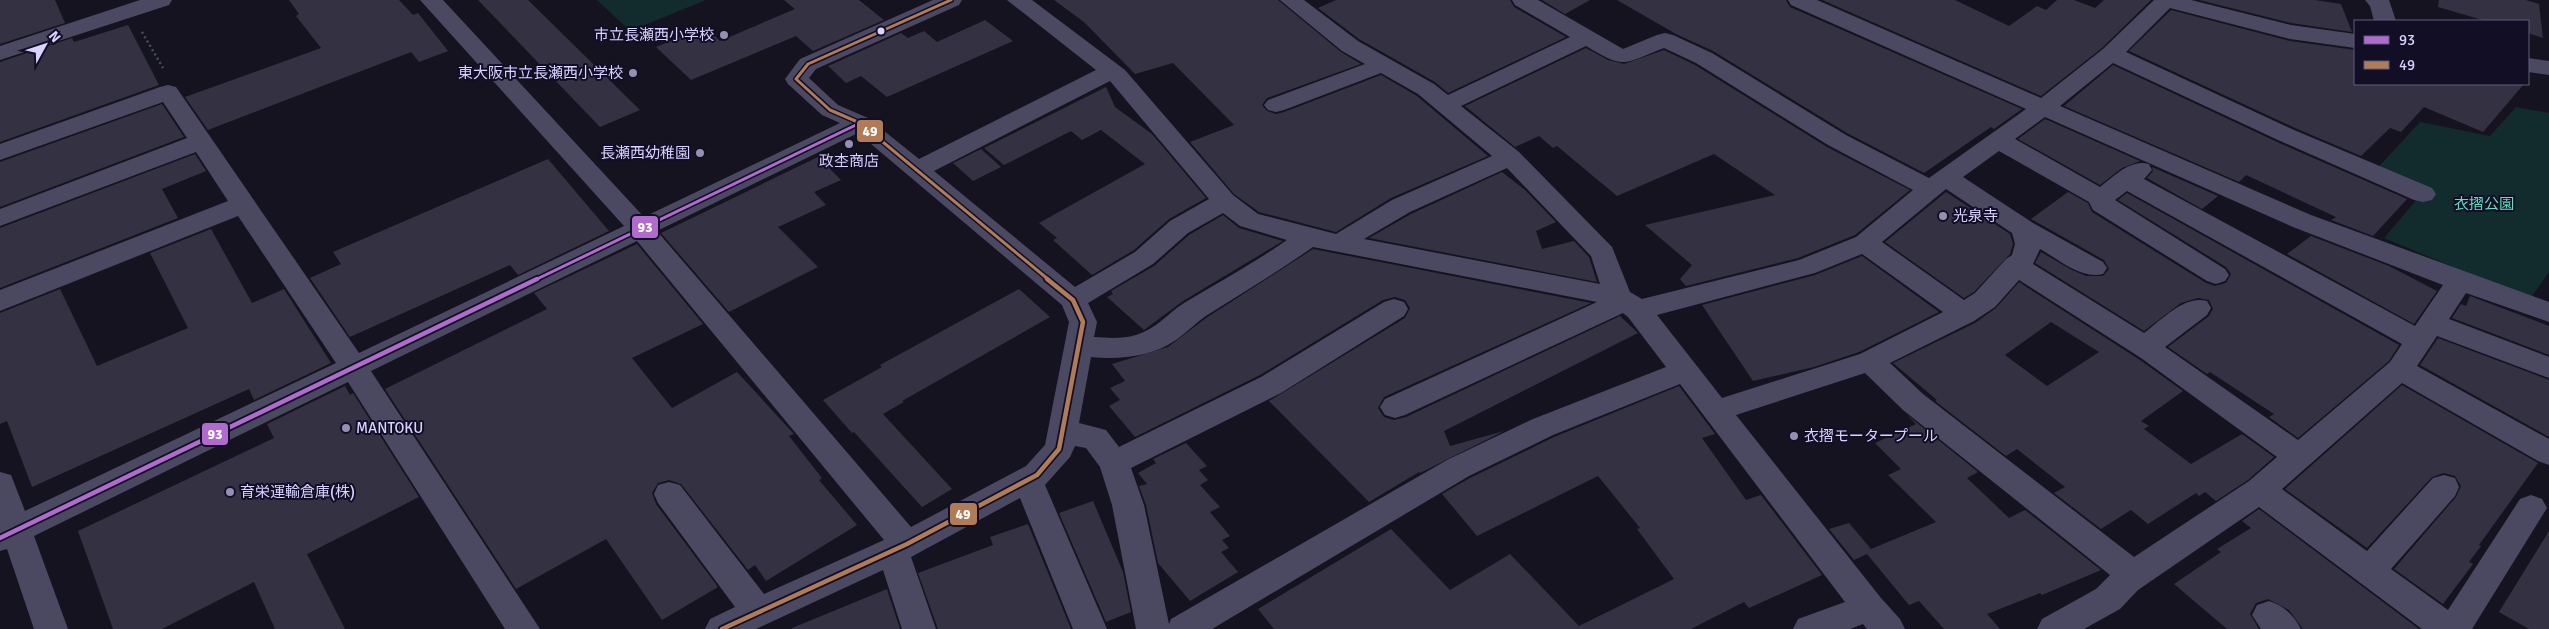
<svg xmlns="http://www.w3.org/2000/svg" width="2549" height="629" font-family="Signika,'Noto Sans JP',sans-serif">
  <style>
    .green { fill: #122b2c }
    .building { fill: #343142; fill-rule: evenodd }
    .lines { fill: none; stroke-linecap: round; stroke-linejoin: round }
    .path { stroke: #44505f; stroke-width: 2.5; stroke-dasharray: 2 3; stroke-linecap: butt }
    .minor { fill: #4a4961; fill-rule: evenodd }
    .bus-1-far1-casing { stroke: #120e25; stroke-width: 6 }
    .bus-1-casing { stroke: #120e25; stroke-width: 8 }
    .bus-2-far1-casing { stroke: #120e25; stroke-width: 6 }
    .bus-2-casing { stroke: #120e25; stroke-width: 8 }
    .bus-1-far1 { stroke: #b06ccc; stroke-width: 3 }
    .bus-1 { stroke: #b06ccc; stroke-width: 4.5 }
    .bus-2-far1 { stroke: #b07c57; stroke-width: 3 }
    .bus-2 { stroke: #b07c57; stroke-width: 4.5 }
    .bus-dot { fill: #d8d3ff; stroke: #120e25; stroke-width: 2 }
    .poi-dot { fill: #9490b1; stroke: #120e25; stroke-width: 2 }
    .labels { text-anchor: middle; dominant-baseline: central; stroke-width: 4; stroke-linejoin: round; paint-order: stroke }
    .poi-label { font-size: 15px; fill: #d8d3ff; stroke: #120e25; text-anchor: start }
    .park-label { font-size: 15px; fill: #5de1c1; stroke: #120e25 }
    .line-badge { stroke: #120e25; stroke-width: 2 }
    .badge-label { font-size: 14px; text-anchor: middle; font-weight: bold; fill: #fff }
  </style>
  <rect width="100%" height="100%" fill="#161320"/>
  <path class="green" d="M597,0H706L630,31Z
    M2516,107L2549,113V272L2532,296L2515,293L2384,238L2419,197L2370,176L2420,122L2490,136Z"/>
  <path class="building" d="M0,0H55L65,23L0,44Z
    M289,0H399L413,15L418,13L448,51L419,62L411,52L208,130L185,97L321,48L296,16L299,14Z
    M478,0H528L640,110L600,127Z
    M784,0H859L884,20L813,51L796,36L691,80L656,47L705,27L720,41L795,9Z
    M1054,0H1278L1341,52L1361,64L1267,98L1262,105L1267,111L1276,114L1284,112L1381,75L1417,96L1488,156L1391,198L1336,232L1259,212L1234,194L1190,142L1234,125L1173,63L1135,74L1084,22Z
    M1336,0H1510L1514,7L1566,37L1448,93L1435,82L1359,39L1318,8Z
    M1542,0H1590L1565,14Z
    M1617,0H1786L1790,7L2022,109L1994,129L1991,127L1924,173L1847,133L1713,51L1676,34Z
    M1822,0H1955L2009,26L2037,6L2046,10L2057,0H2074L2095,8L2104,0H2151L2102,48L2041,96Z
    M2199,0H2315L2341,4L2352,32L2291,23Z
    M2439,0H2526L2539,4L2543,38L2528,33V21H2486L2438,7Z
    M2171,10L2290,41L2355,50V84H2524L2483,132L2424,107L2401,132L2390,128L2361,156L2295,128L2129,51Z
    M985,20L1013,41L887,97L861,76L846,83L828,66L901,33L908,38L924,31L937,42Z
    M128,25L159,85L0,142V62L72,38L74,42Z
    M1586,48L1608,60L1624,64L1664,50L1695,65L1827,147L1910,190L1855,235L1798,258L1686,286L1680,279L1692,265L1645,225L1775,195L1714,154L1617,196L1557,146L1553,148L1539,136L1515,147L1465,106Z
    M2113,65L2277,142L2407,199L2373,236L2331,220L2336,217L2246,175L2239,182L2064,106Z
    M1106,87L1115,107L1152,134L1206,198L1169,219L1134,250L1092,275L1053,240L1057,238L1039,223L1145,164L1101,130L1082,140L1071,131L1004,165L984,148Z
    M162,104L184,137L0,207V162Z
    M2045,119L2140,161L2122,168L2100,185L2018,139Z
    M981,149L1001,167L973,181L953,163Z
    M195,154L206,171L162,189L178,218L0,288V228Z
    M818,157L841,180L814,192L826,205L778,227L818,267L729,312L661,233Z
    M548,159L609,231L518,275L510,265L350,337L310,278L341,264L333,252Z
    M2152,167L2218,196L2202,209L2147,178L2153,171Z
    M1502,172L1525,190L1556,222L1536,231L1542,249L1574,241L1589,257L1597,282L1369,238L1411,214Z
    M1946,192L2010,234L2013,244L2010,254L1974,292L1964,298L1885,242Z
    M2068,192L2088,203L2092,212L2206,283L2215,286L2226,283L2231,274L2226,267L2118,200L2127,193L2399,345L2389,361L2298,438L2269,417L2274,414L2210,372L2207,374L2168,347L2209,316L2213,309L2209,300L2198,298L2181,303L2144,331L2035,263L2041,252L2070,269L2086,276H2103L2109,269L2104,260L2031,219Z
    M1223,215L1239,228L1283,241L1183,301L1144,330L1107,297L1113,294L1111,291L1154,266L1189,235Z
    M211,229L252,303L284,289L331,363L254,400L249,389L32,487L7,421L0,424V313L60,289L97,366L188,328L150,253Z
    M2311,236L2389,266L2437,291L2414,324L2287,254Z
    M637,244L703,324L632,358L672,408L737,372L794,434L789,436L822,478L819,480L857,525L766,581L755,565L748,570L681,484L669,480L658,483L652,493L656,504L718,587L662,620L606,539L516,589L385,389L547,309L534,293Z
    M1313,249L1591,303L1384,397L1378,408L1384,417L1394,420L1406,417L1620,316L1638,333L1444,431L1450,446L1504,431L1420,473L1419,472L1369,502L1269,401L1405,318L1410,308L1405,300L1395,297L1383,300L1260,375L1135,437L1109,406L1120,400L1110,388L1125,381L1112,364L1168,347L1206,318Z
    M1862,256L1939,312L1859,352L1814,367L1753,381L1702,305L1815,275Z
    M2019,282L2140,360L2183,391L2141,421L2149,426L2144,429L2191,464L2242,434L2274,457L2248,480L2216,501L2205,492L2199,496L2196,493L2148,524L2131,510L2101,529L2054,493L2065,487L2017,449L2006,456L1935,401L1937,400L1893,363L1975,323L1996,308ZM2051,322L2099,352L2047,386L2005,355Z
    M1019,289L1050,317L902,401L904,402L883,414L952,489L922,507L854,432L852,433L823,400L882,367L880,365Z
    M2470,296L2549,326V355L2452,318L2461,304L2466,306Z
    M2438,338L2549,380V437L2420,365Z
    M2402,385L2538,463L2479,545L2481,546L2469,562L2473,564L2443,604L2394,569L2456,497L2461,486L2455,476L2444,473L2432,477L2367,548L2285,489Z
    M345,386L350,395L353,393L419,497L307,554L345,629H275L254,582L162,629H113L78,531L274,438L267,424Z
    M1679,386L1715,434L1702,438L1746,500L1761,495L1822,575L1749,608L1744,602L1691,629H1274L1258,609L1391,529L1450,590L1510,554L1579,626L1674,579L1637,529L1640,528L1598,476L1477,536L1442,494L1470,478L1554,437Z
    M1906,414L1978,472L1967,478L2009,518L2025,510L2101,570L2042,595L2040,593L1987,614L2000,629H1944L1919,601L1909,605L1867,554L1854,560L1829,529L1849,523L1871,549L1936,522L1888,475L1901,469L1875,443L1916,424Z
    M1186,443L1207,466L1199,470L1208,480L1200,485L1220,507L1210,512L1230,536L1222,540L1229,548L1221,552L1238,572L1190,601L1158,563L1146,505L1139,486L1147,484L1138,473L1156,463L1153,459Z
    M1093,501L1123,572L1131,612L1106,622L1059,513Z
    M2259,509L2419,629H2303L2289,610L2268,599L2256,603L2250,614L2259,629H2227L2174,584L2221,552L2217,549L2251,528L2242,521Z
    M1028,524L1071,629H938L918,573L993,545L990,537Z
    M2549,531V629H2529L2499,612Z
    M887,589L900,629H792V628Z"/>
  <g class="lines">
    <path class="path" d="M142,32L163,68"/>
    <path class="minor" d="M140,0H172L169,5L0,60V46Z
      M420,0H443L644,217L840,123L822,115L788,84L785,79L800,59L933,0H962L959,5L816,69L809,78L838,105L868,118L919,159L1096,70L1007,0H1032L1125,70L1233,195L1258,214L1336,234L1392,200L1492,156L1418,94L1381,73L1284,110L1276,112L1268,110L1264,105L1268,100L1365,64L1342,51L1280,0H1304L1358,41L1434,84L1448,95L1570,37L1515,5L1512,0H1538L1623,49L1657,35L1665,33L1673,35L1712,53L1846,135L1929,178L2026,109L1791,5L1788,0H1817L2041,98L2103,49L2154,0H2191L2291,25L2355,34V48L2290,39L2170,8L2126,52L2294,130L2432,188L2436,194L2432,200L2423,202L2414,200L2278,140L2113,63L2060,106L2311,215L2549,302V322L2466,293L2449,319L2549,357V378L2437,336L2417,366L2549,439V465L2538,461L2402,383L2282,489L2367,551L2433,478L2444,475L2455,478L2459,487L2455,496L2391,569L2448,610L2520,499L2531,495L2542,499L2547,508L2472,629H2422L2259,507L2138,590L2120,609L2084,629H2037L2042,619L2096,589L2110,575L1903,410L1865,373L1736,415L1881,598L1900,619L1905,629H1867L1863,624L1850,629H1793L1798,619L1845,602L1680,384L1553,435L1469,476L1212,629H1136L1112,505L1100,467L1086,448L1075,446L1070,457L1045,485L1107,629H1073L1020,498L911,557L936,629H902L883,570L756,629H705L710,619L735,607L658,503L654,494L658,485L669,482L680,485L764,594L884,540L637,241L371,371L540,629H505L348,382L34,536L68,629H34L7,549L0,551V472L11,475L25,511L336,363L238,216L0,311V290L228,201L196,152L0,226V209L187,138L163,102L0,160V144L160,87L168,85L176,87L359,353L624,226ZM1586,46C1626,70 1622,64 1664,48L1696,63L1828,145L1913,190L1856,237L1799,260L1642,299L1630,292L1612,247L1519,152L1461,106ZM1110,81L1209,199L1170,221L1135,252L1075,287L934,171ZM2045,117L2293,227L2443,285L2415,326L2144,179L2152,170L2149,164C2130,159 2115,176 2100,187L2015,139ZM858,133L1062,305L1069,322L1045,445L1026,466L911,527L657,231ZM1999,151L2089,202L2093,210L2207,281L2216,284L2225,281L2229,275L2225,269L2115,200L2127,191L2402,344L2390,362L2298,440L2165,347L2207,315L2211,308L2207,301C2184,295 2162,320 2144,333L2033,264L2040,249C2058,259 2082,280 2103,274L2107,268L2103,262L2033,223L1963,177ZM1507,168L1591,256L1600,284L1364,239L1410,212ZM1946,189L2012,233L2015,244L2012,255L2006,259L1975,293L1964,300L1882,242ZM1223,213L1240,226L1287,240C1254,263 1219,282 1184,303C1167,314 1156,329 1136,335C1122,339 1109,338 1094,337L1097,322L1088,303L1153,264L1188,233ZM1313,247L1597,302L1385,399L1380,407L1385,415L1395,418L1405,415L1623,313L1628,317L1666,367L1533,419L1447,460L1171,619L1169,624L1144,505L1131,468L1281,393L1404,316L1408,309L1404,302L1394,299L1384,302L1261,377L1119,447L1106,430L1079,423L1091,357C1118,360 1152,357 1176,340C1188,332 1197,321 1209,314C1244,292 1279,271 1313,247ZM1862,254L1943,312L1860,354L1722,398L1657,315L1815,273ZM2019,280L2141,358L2277,457L2249,481L2134,557L1923,394L1890,363L1974,321L1995,307Z
      M2365,0H2389L2396,21H2374L2370,6Z
      M2528,58L2549,61V75L2528,72Z
      M2269,601C2284,606 2294,615 2301,629H2261L2252,615L2257,605Z"/>
    <g class="bus-1-far1-casing">
      <path id="bus-1-far1" d="M535,280L860,123"/>
    </g>
    <g class="bus-1-casing">
      <path id="bus-1" d="M0,538L537,279"/>
    </g>
    <g class="bus-2-far1-casing">
      <path id="bus-2-far1" d="M951,0L808,64L796,79L830,110L860,123L1049,280"/>
    </g>
    <g class="bus-2-casing">
      <path id="bus-2" d="M722,629L907,544L1037,475L1059,449L1083,322L1073,300L1047,279"/>
    </g>
    <use href="#bus-1-far1" class="bus-1-far1"/>
    <use href="#bus-1" class="bus-1"/>
    <use href="#bus-2-far1" class="bus-2-far1"/>
    <use href="#bus-2" class="bus-2"/>
  </g>
  <circle class="bus-dot" cx="881" cy="31" r="4.5"/>
  <g class="poi-dot">
    <circle cx="724" cy="35" r="5"/>
    <circle cx="633" cy="73" r="5"/>
    <circle cx="849" cy="144" r="5"/>
    <circle cx="700" cy="153" r="5"/>
    <circle cx="1943" cy="216" r="5"/>
    <circle cx="346" cy="428" r="5"/>
    <circle cx="1794" cy="436" r="5"/>
    <circle cx="230" cy="492" r="5"/>
  </g>
  <g class="labels">
    <g class="poi-label">
      <text x="714" y="35" text-anchor="end">市立長瀬西小学校</text>
      <text x="623" y="73" text-anchor="end">東大阪市立長瀬西小学校</text>
      <text x="690" y="153" text-anchor="end">長瀬西幼稚園</text>
      <text x="849" y="161" text-anchor="middle">政杢商店</text>
      <text x="1953" y="216">光泉寺</text>
      <text x="356" y="428">MANTOKU</text>
      <text x="1804" y="436">衣摺モータープール</text>
      <text x="240" y="492">育栄運輸倉庫(株)</text>
    </g>
    <g class="park-label">
      <text x="2484" y="204">衣摺公園</text>
    </g>
  </g>
  <g class="line-badge">
    <rect x="856" y="119" width="28" height="24" rx="5" fill="#b07c57"/>
    <rect x="631" y="215" width="28" height="24" rx="5" fill="#b06ccc"/>
    <rect x="201" y="422" width="28" height="24" rx="5" fill="#b06ccc"/>
    <rect x="949" y="502" width="29" height="24" rx="5" fill="#b07c57"/>
  </g>
  <g class="badge-label">
    <text x="870" y="136">49</text>
    <text x="645" y="232">93</text>
    <text x="215" y="439">93</text>
    <text x="963" y="519">49</text>
  </g>
  <rect x="2354" y="20" width="175" height="65" fill="#120e25" stroke="#615d7c"/>
  <rect x="2364" y="36" width="25" height="8" fill="#b06ccc" stroke="#615d7c"/>
  <text x="2399" y="45" font-size="15" fill="#d8d3ff">93</text>
  <rect x="2364" y="61" width="25" height="8" fill="#b07c57" stroke="#615d7c"/>
  <text x="2399" y="70" font-size="15" fill="#d8d3ff">49</text>
  <g transform="translate(45 45) rotate(50)" stroke="#120e25" stroke-width="4" paint-order="stroke">
  <path d="M0-4L9 19L0 12L-9 19Z" fill="#d8d3ff"/>
  <text y="-8" font-size="14" font-weight="bold" text-anchor="middle" fill="#d8d3ff">N</text>
  </g>
</svg>
